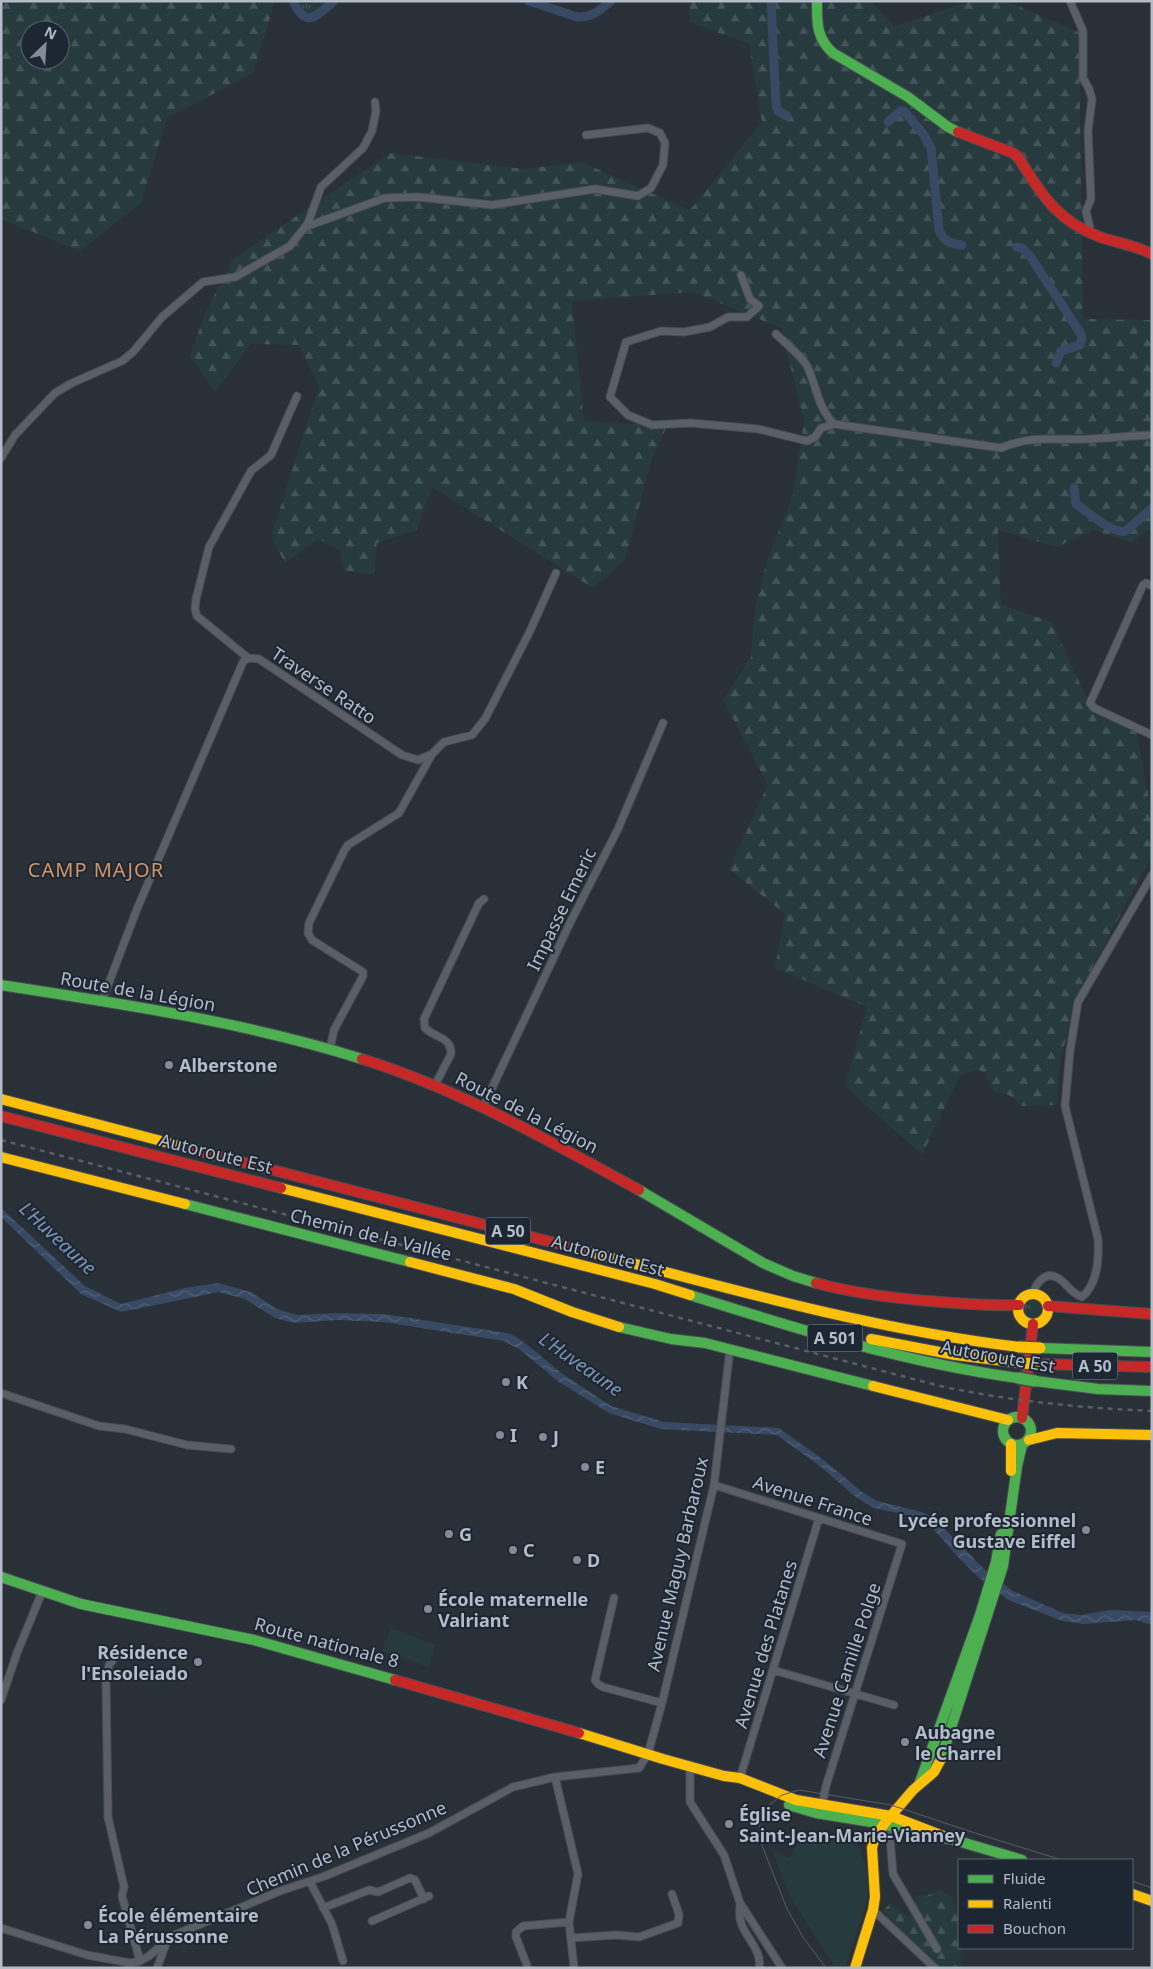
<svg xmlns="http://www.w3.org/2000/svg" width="1153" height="1969" font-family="'Noto Sans',sans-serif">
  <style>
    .grass { fill: url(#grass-tufts) }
    .forest { fill: url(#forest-firs); fill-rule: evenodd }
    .garden { fill: #273a3e }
    .water { fill: url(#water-waves) }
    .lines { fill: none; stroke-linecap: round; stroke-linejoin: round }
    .canal { stroke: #384963; stroke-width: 9 }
    .street-casing { stroke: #484c53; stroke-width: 9 }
    .fast-casing { stroke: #484c53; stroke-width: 12 }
    .slow-casing { stroke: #484c53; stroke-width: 12 }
    .jam-casing { stroke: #484c53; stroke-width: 12 }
    .street { stroke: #5a5e66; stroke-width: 7 }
    .fast { stroke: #4caf50; stroke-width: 10 }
    .slow { stroke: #ffc107; stroke-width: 10 }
    .jam { stroke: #c62828; stroke-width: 10 }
    .tram { stroke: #595d64; stroke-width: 1 }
    .rail { stroke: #595d64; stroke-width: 2.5; stroke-dasharray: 5 5; stroke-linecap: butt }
    .fast-bridge-casing { stroke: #474c53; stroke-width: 14; stroke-linecap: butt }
    .slow-bridge-casing { stroke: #474c53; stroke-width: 14; stroke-linecap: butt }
    .fast-bridge { stroke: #4caf50; stroke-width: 11 }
    .slow-bridge { stroke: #ffc107; stroke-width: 11 }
    .poi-dot { fill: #848b96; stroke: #1d2633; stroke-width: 2 }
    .labels { text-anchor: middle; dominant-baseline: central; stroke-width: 4; stroke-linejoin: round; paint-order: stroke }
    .shield { fill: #1d2633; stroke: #878f9c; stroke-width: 1 }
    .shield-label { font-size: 16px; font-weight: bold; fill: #b4bcc9 }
    .street-label { font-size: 18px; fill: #b4bcc9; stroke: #1d2633 }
    .poi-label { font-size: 18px; font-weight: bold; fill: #b4bcc9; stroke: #1d2633; text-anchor: start }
    .water-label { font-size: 19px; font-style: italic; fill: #7c92b1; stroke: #1d2633 }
    .quarter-label { font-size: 20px; letter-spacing: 1px; fill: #d59563; stroke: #1d2633 }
  </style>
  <defs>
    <pattern id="grass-tufts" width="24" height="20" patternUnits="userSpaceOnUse" patternTransform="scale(1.25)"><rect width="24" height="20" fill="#273a3e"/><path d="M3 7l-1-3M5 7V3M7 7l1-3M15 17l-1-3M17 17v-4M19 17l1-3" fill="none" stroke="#445559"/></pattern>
    <pattern id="forest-firs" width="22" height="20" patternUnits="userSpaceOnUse" patternTransform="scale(1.25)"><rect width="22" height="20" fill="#273a3e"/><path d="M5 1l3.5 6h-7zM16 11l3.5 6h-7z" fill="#445559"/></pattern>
    <pattern id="water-waves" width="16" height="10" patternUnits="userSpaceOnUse" patternTransform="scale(1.25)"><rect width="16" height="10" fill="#384963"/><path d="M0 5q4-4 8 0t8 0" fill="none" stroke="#526178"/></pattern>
  </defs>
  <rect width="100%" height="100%" fill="#2a3038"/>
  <path class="grass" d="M298,1H331L313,14L305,12Z
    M1023 1309a10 10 0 1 1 20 0a10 10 0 1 1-20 0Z"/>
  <path class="forest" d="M1,1H275L253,73L167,118L141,203L80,251L1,219ZM30,30H60V60H30Z
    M690,1H870L895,26L972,1H1006L1079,32L1083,319L1152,320V528L1131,542L1093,530L1057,547L998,530L1001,605L1052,622L1091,708L1137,732L1152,818V855L1074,1002L1059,1069L1057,1105L1021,1106C1014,1096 1006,1093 994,1092L985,1073L978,1070L960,1075L922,1155L845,1086L867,1007L775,968L785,914L729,869L768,785L723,700L751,657L755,607L768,558L793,495L804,421L781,328L693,292L572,301L584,421L667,426L652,458L625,560L593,588L432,487L417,530L377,543L374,575L344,570L340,550L318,539L285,563L271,537L319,386L299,345L251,344L215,392L190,356L206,311L233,259L390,153L524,169L581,162L690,210L762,122L749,44L689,22Z
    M938,1889L953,1898L955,1910L959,1912V1948H963L959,1963L966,1968H926L928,1958L883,1911L890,1903L908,1917L917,1910L914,1895L927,1896Z"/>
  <path class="garden" d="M391,1628L436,1645L428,1667L382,1651Z
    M838,1831C842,1833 848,1834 853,1840C867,1856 869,1881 867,1901L846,1965L835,1968L791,1898L773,1854L774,1851L790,1858L798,1842L803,1844L812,1836L815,1841L826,1836H838Z"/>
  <path class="water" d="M1,1208L85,1286L121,1304L185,1288L218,1283L251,1292L277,1309L298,1315L338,1313L384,1314L494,1331L511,1334L525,1343L564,1375L611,1406L664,1422L779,1428L825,1461L862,1492L877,1501L922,1512L935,1519L986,1571L1013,1591L1063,1613L1081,1615L1110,1610L1152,1612V1625L1136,1620L1084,1624L1062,1621L1008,1600L978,1577L957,1556L928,1523L920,1518L874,1508L857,1498L821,1467L777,1435L661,1429L609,1413L559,1382L519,1349L504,1341L383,1322L338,1320L294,1323L275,1318L245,1299L219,1292L121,1312L81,1294L1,1217Z"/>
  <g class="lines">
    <path class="canal" d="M293,1C306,30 316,16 334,1
      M529,1L577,17C592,18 600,10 611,1
      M771,1L776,105L778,111L787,116
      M888,122L900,111H904L924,135L931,148L939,230C943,241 951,244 962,245
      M1017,247L1022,248L1030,256L1081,334L1082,338L1080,345L1061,351L1056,363
      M1074,488L1076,504C1088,512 1113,535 1126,531L1152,508"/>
    <g class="street-casing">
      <path id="street" d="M1070,1L1083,31V78L1089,89L1092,99L1088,131L1091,199L1086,211L1091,233
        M305,227L385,198L418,197L492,205L595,189L638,196L651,188L663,165L665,143L660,133L648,128L586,135
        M741,275L750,299L759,306L747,317H728L710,327L684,332L661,331L626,342L610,397L628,415L652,425L691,423L758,429L807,441L815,437L821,428L834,424L1001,448C1034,434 1056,441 1090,439C1110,438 1131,436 1152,435
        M776,334C785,343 804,358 808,368C817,388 818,408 834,424
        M1,458L15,435L55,393L72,383L122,361L133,352L162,317L203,282L235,277L290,246L308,223L321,187L363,148L372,131L376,111L375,102
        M1152,586L1146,583L1143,585L1090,703L1094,708L1152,735
        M248,658L197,616L195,609L196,599L209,547L251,471L271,455L297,396
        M102,1001L137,909L243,662L248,658L259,659L402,755L418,760L432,754L444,742L472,735L485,719L530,631L556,573
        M330,1049L334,1030L363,976V972L312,940L308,933L309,923L344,851L348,845L399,813L432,754
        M435,1085L451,1054C452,1037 435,1038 425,1028L424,1019L479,903L484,899
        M483,1107L570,923L618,829L663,723
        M1033,1295C1035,1284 1045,1270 1058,1278C1068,1284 1069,1292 1082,1297C1098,1284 1099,1259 1098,1239L1065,1106L1070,1051L1078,1002L1152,875
        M1,1393L99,1426L125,1429L187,1445L231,1449
        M714,1485L902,1544L826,1786L822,1805
        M614,1598L595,1680L598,1684L603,1687L662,1703
        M113,1660L109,1665L106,1682L108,1817L124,1887L122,1896L140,1961
        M773,1670L894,1705
        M1,1700L17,1653L42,1592
        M690,1767V1802L724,1855L740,1903L782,1968
        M555,1777L578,1874L569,1922L574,1968
        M740,1778L819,1518
        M889,1825L893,1874L937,1949
        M310,1882L332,1924L343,1961
        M740,1903C740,1908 739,1915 740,1919C743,1936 763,1950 759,1968
        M323,1908L369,1890L378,1892L410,1878L415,1880L424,1899
        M873,1910L935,1968
        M372,1921L429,1896
        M1,1928L87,1955L130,1963L140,1961L149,1956L172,1936L280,1891L325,1876L429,1833L513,1787L555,1777L639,1768L648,1754L662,1703L714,1485L730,1349
        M571,1938L616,1935L639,1937L678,1923L679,1914L672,1894
        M157,1968L166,1944V1940
        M528,1968L516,1937V1932L523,1926L569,1922"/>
    </g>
    <g class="fast-casing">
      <path id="fast" d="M817,1C817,22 816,38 833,53L908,97L948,127L958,132
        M1,985C122,1004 245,1022 362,1059
        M639,1190L763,1263L793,1276L816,1283
        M185,1204L410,1262
        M690,1295C797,1329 907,1363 1018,1378
        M619,1327L671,1339L705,1343L873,1386
        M1040,1348L1152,1352
        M1035,1381L1098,1389L1152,1391
        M1003 1431a14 14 0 1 1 28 0a14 14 0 1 1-28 0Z
        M1,1577L81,1604L254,1640L395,1680
        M941,1759L1003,1566L1017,1466L1022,1445
        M920,1782L980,1615L996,1562L1001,1534
        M789,1805L816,1813L884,1824L930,1837L951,1839L1022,1860"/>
    </g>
    <g class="slow-casing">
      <path id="slow" d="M1,1099L188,1148
        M1,1157L185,1204
        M281,1188L655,1284L690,1295
        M582,1250C727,1288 870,1329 1019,1347
        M410,1262L514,1289L572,1312L619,1327
        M1018 1309a15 15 0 1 1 30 0a15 15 0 1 1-30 0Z
        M871,1339L955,1355L1020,1363
        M873,1386L1008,1420
        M1029,1440L1057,1433L1152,1435
        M1011,1444V1471
        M579,1733L663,1759L724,1776L740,1778L796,1800L891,1816L951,1839
        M1132,1894L1152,1901
        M855,1968L873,1910L875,1897L872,1848L874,1840L884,1824L913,1790L934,1772L941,1759"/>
    </g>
    <g class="jam-casing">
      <path id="jam" d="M958,132L1013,153L1018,157C1041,194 1057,221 1100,237C1117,243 1135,245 1152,254
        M362,1059C461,1090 549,1141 639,1190
        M1,1116L281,1188
        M188,1148L582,1250
        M816,1283C857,1294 899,1299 942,1302C968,1304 993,1306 1019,1305
        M1048,1306L1152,1314
        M1037,1364L1152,1367
        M1022,1418L1033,1324
        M395,1680L579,1733"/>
    </g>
    <use href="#street" class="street"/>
    <use href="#fast" class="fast"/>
    <use href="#slow" class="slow"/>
    <use href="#jam" class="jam"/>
    <path class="tram" d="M1132,1881L1152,1888
      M826,1968L803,1937L787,1909L761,1843L759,1833L760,1823L768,1806L782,1795L799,1790L891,1805L978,1834L1062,1860"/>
    <path class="rail" d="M1,1140L940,1386C1010,1401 1080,1408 1152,1411"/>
    <g class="fast-bridge-casing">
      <path id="fast-bridge" d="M1018,1378L1035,1381"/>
    </g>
    <g class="slow-bridge-casing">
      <path id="slow-bridge" d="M1019,1347L1040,1348
        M1020,1363L1037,1364"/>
    </g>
    <use href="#fast-bridge" class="fast-bridge"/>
    <use href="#slow-bridge" class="slow-bridge"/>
  </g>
  <g class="poi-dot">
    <circle cx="169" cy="1065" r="5"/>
    <circle cx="506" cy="1382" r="5"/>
    <circle cx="500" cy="1435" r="5"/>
    <circle cx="543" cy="1437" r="5"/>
    <circle cx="585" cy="1467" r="5"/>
    <circle cx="1086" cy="1530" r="5"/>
    <circle cx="449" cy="1534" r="5"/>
    <circle cx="513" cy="1550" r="5"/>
    <circle cx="577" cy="1560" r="5"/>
    <circle cx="428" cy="1609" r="5"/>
    <circle cx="198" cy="1662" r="5"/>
    <circle cx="905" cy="1742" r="5"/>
    <circle cx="729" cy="1824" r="5"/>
    <circle cx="88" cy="1925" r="5"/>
  </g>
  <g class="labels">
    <g class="shield">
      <rect x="485.5" y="1217.5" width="45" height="27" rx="4"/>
      <rect x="807.5" y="1324.5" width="55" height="27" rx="4"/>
      <rect x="1072.5" y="1352.5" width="45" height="27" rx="4"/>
    </g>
    <g class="shield-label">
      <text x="508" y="1231">A 50</text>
      <text x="835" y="1338">A 501</text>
      <text x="1095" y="1366">A 50</text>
    </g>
    <g class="street-label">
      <text transform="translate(324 685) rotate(34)">Traverse Ratto</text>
      <text transform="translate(561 909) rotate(-64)">Impasse Emeric</text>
      <text transform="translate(138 991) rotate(10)">Route de la Légion</text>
      <text transform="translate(527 1112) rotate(27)">Route de la Légion</text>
      <text transform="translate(216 1153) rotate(14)">Autoroute Est</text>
      <text transform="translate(371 1234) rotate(14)">Chemin de la Vallée</text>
      <text transform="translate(608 1255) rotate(15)">Autoroute Est</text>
      <text transform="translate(998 1356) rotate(10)">Autoroute Est</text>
      <text transform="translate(813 1500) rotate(18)">Avenue France</text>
      <text transform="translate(677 1564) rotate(-77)">Avenue Maguy Barbaroux</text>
      <text transform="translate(327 1642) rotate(15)">Route nationale 8</text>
      <text transform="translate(765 1644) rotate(-73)">Avenue des Platanes</text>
      <text transform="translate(846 1670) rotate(-72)">Avenue Camille Polge</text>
      <text transform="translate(346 1848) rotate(-23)">Chemin de la Pérussonne</text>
    </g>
    <g class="poi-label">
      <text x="179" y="1065">Alberstone</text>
      <text x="516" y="1382">K</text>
      <text x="510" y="1435">I</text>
      <text x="553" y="1437">J</text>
      <text x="595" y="1467">E</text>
      <text x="1076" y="1520" text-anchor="end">Lycée professionnel<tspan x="1076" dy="21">Gustave Eiffel</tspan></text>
      <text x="459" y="1534">G</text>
      <text x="523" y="1550">C</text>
      <text x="587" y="1560">D</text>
      <text x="438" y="1599">École maternelle<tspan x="438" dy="21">Valriant</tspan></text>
      <text x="188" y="1652" text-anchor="end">Résidence<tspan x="188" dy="21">l'Ensoleiado</tspan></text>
      <text x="915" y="1732">Aubagne<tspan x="915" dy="21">le Charrel</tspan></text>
      <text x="739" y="1814">Église<tspan x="739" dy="21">Saint-Jean-Marie-Vianney</tspan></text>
      <text x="98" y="1915">École élémentaire<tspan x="98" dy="21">La Pérussonne</tspan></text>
    </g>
    <g class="water-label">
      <text transform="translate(58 1238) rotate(43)">L'Huveaune</text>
      <text transform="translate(581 1364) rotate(35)">L'Huveaune</text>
    </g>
    <g class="quarter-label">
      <text x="96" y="869">CAMP MAJOR</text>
    </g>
  </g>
  <rect width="1153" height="1969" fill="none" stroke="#b4bcc9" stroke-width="5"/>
  <rect x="958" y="1859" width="175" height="90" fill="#1d2633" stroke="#59626f"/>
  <rect x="968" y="1875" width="25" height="8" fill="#4caf50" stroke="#59626f"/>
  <text x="1003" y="1884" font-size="15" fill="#b4bcc9">Fluide</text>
  <rect x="968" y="1900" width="25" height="8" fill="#ffc107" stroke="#59626f"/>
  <text x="1003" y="1909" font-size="15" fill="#b4bcc9">Ralenti</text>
  <rect x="968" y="1925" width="25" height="8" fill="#c62828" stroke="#59626f"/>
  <text x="1003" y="1934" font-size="15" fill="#b4bcc9">Bouchon</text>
  <g transform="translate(45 45) rotate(25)"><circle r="24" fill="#1d2633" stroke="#59626f"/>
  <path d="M0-4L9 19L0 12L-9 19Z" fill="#848b96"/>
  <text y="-8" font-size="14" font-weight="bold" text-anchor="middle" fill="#b4bcc9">N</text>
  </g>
</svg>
